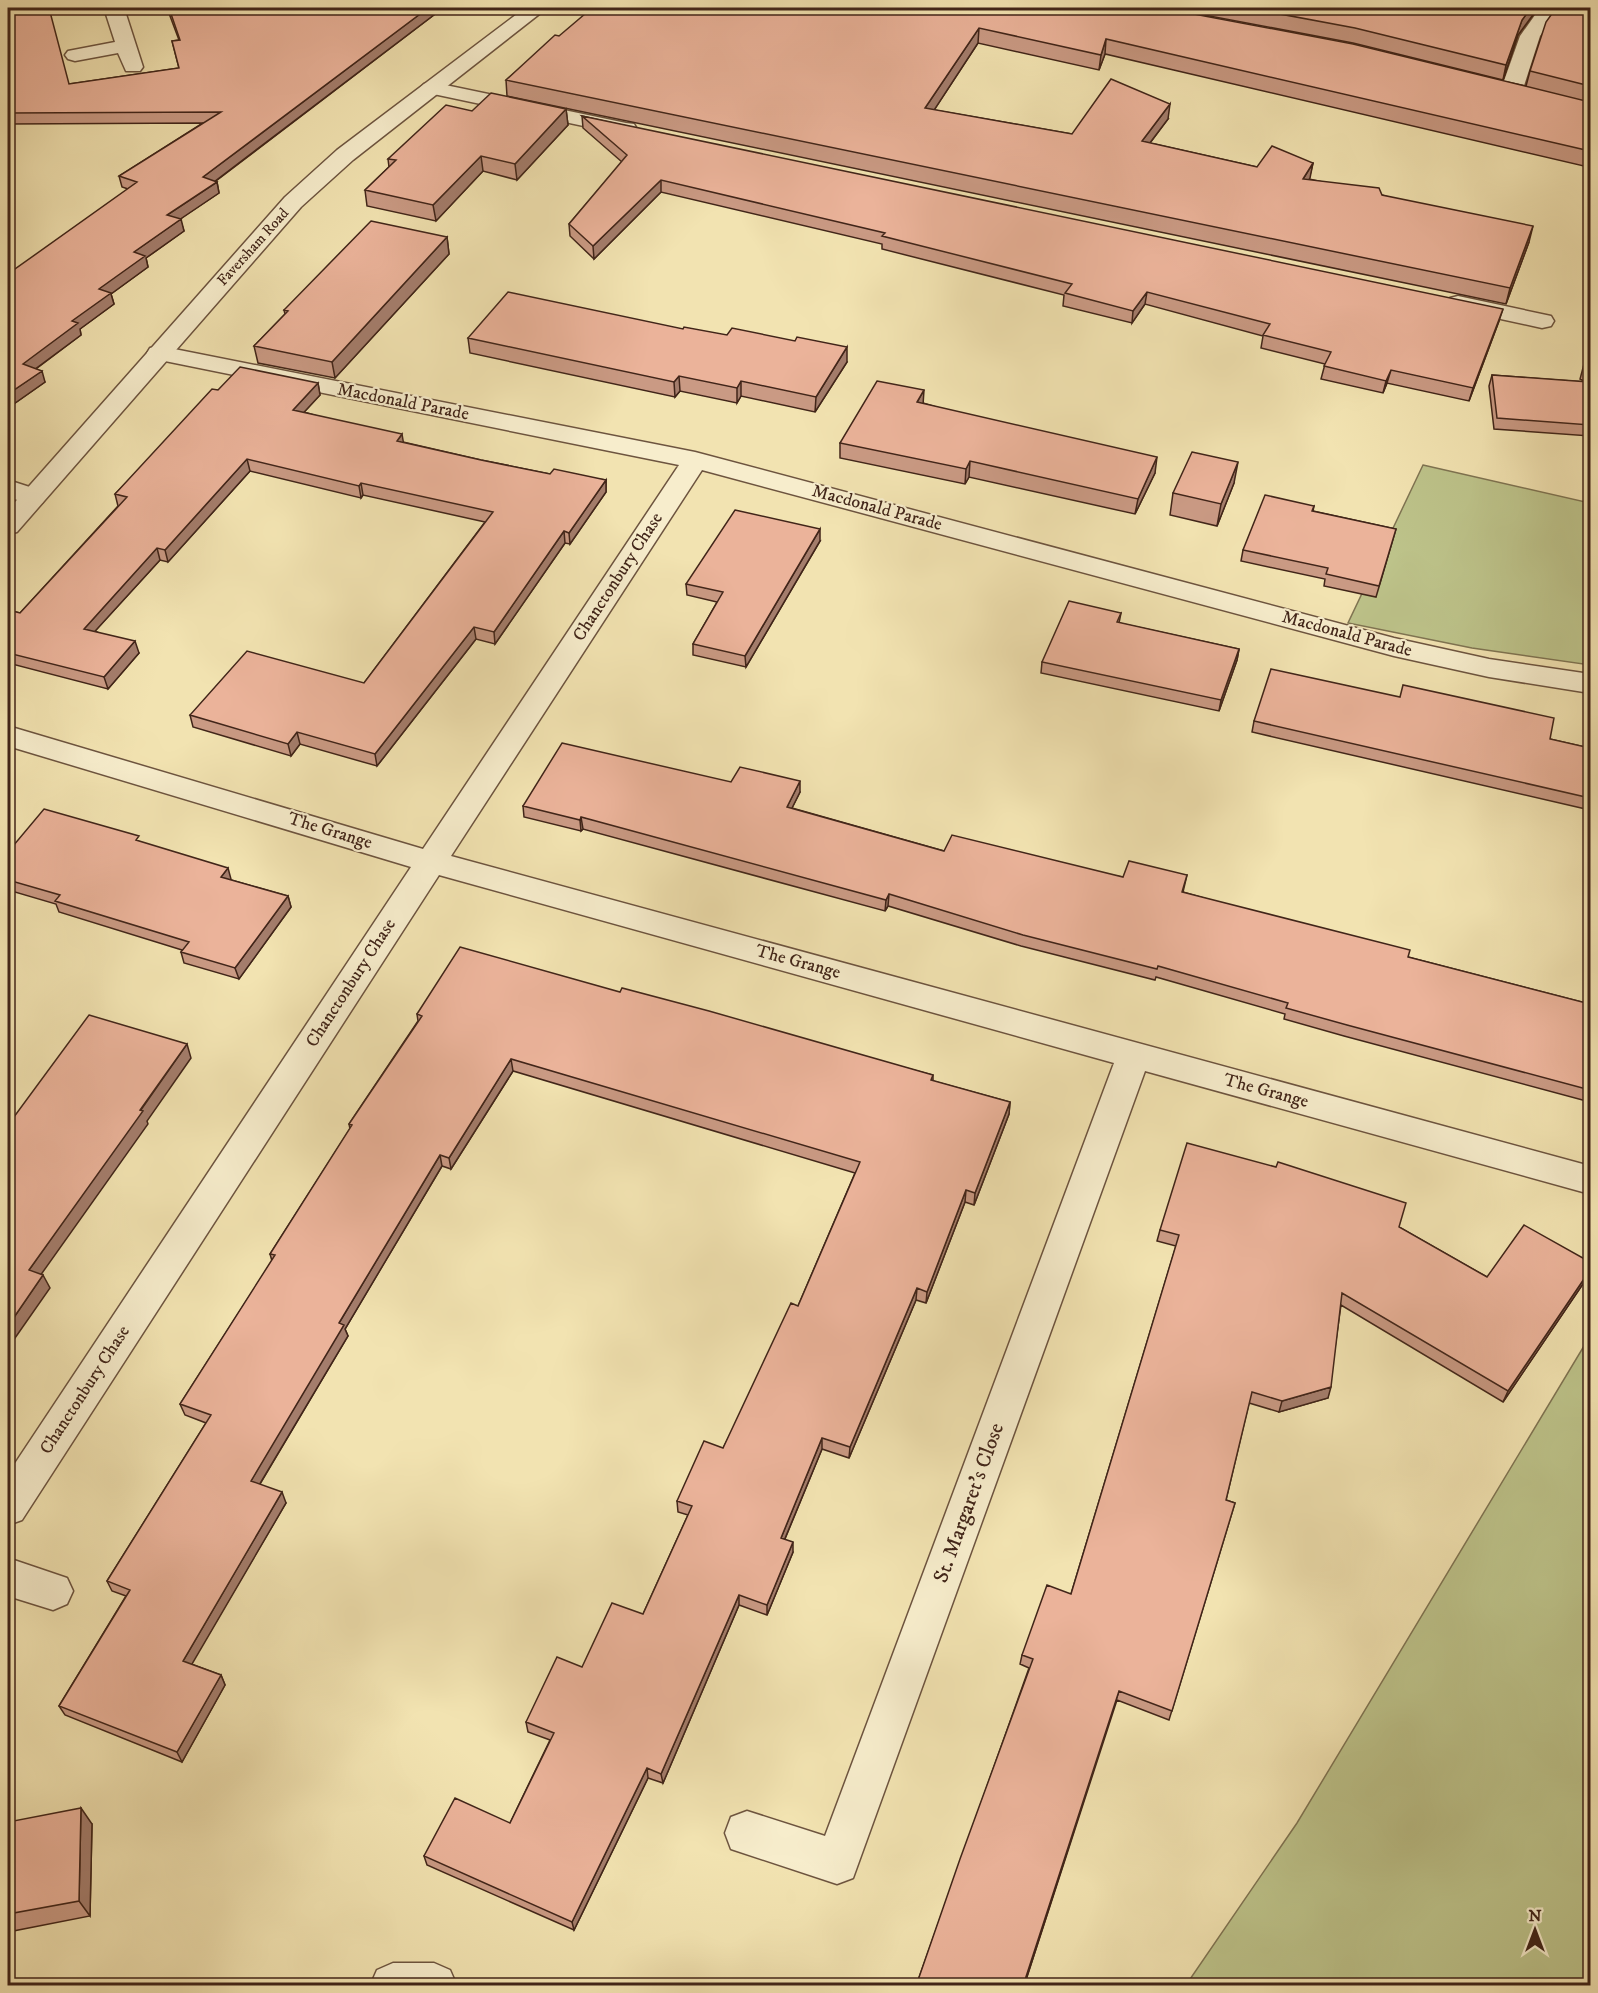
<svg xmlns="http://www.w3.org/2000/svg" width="1598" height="1993" font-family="'IM FELL DW Pica',serif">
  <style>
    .green { fill: #bdc38a; stroke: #7f7452; stroke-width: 1.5 }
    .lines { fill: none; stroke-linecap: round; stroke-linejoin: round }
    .minor-casing { stroke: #6d543f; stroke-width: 3 }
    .tertiary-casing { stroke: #6d543f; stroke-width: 3 }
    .minor { fill: #f7edcc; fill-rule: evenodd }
    .tertiary { fill: #f7edcc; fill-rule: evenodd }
    .wall { fill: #ca9a84; stroke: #412519; stroke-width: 1.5 }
    .shaded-wall { fill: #a47d6c; stroke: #412519; stroke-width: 1.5 }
    .building { fill: #ebb39a; stroke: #412519; stroke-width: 1.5 }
    .labels { text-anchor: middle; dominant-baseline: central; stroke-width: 4.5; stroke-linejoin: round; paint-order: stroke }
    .far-street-label { font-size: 15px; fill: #412519; stroke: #f7edcc }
    .street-label { font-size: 18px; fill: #412519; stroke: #f7edcc }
    .near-street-label { font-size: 21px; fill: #412519; stroke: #f7edcc }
  </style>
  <rect width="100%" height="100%" fill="#f2e3b1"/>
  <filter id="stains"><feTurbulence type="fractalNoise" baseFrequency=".00333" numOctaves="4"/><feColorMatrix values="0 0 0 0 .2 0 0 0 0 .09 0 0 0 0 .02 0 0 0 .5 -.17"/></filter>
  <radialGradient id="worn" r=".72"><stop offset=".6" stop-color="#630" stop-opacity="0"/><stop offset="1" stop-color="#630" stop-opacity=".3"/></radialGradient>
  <path class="green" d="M1423,465L1590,503V665L1472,648L1348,623Z
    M1590,1336V1985H1186L1297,1823Z"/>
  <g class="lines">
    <g class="minor-casing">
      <path id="minor" d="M104,8H124L143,67L140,71H126L118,53L75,61L68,59L65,55L68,51L115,42Z
        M1540,8H1560L1540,36L1522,92L1518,96H1504L1500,92L1520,36Z
        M431,82L626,123L634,124L637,129L634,134L626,135L424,92L420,88L424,84Z
        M1458,296L1551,316L1554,321L1551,326L1542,328L1450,308L1446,303L1450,298Z
        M159,346L695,452L1394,638L1489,659L1590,674V693L1489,677L1394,656L702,470L451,856L1590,1166V1194L1145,1071L853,1878L837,1884L731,1849L725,1833L731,1817L747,1811L825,1836L1114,1063L439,875L22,1520L8,1525V1474L411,867L8,746V726L423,849L679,465L150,358L147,353L150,348Z
        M8,480L42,491L46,497L42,503L33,505L8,497Z
        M8,1558L67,1578L73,1591L67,1604L53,1610L8,1596Z
        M393,1963H434L450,1970L457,1986H370L377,1970Z"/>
    </g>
    <g class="tertiary-casing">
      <path id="tertiary" d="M525,8H547L353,160L301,207L17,532L8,534V510L285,197L337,150Z"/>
    </g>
    <use href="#minor" class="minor"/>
    <use href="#tertiary" class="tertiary"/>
  </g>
  <path class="wall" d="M8,8L69,84L179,68L172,41L179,40L167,8H443L216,181L217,182L219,193L180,219L184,231L146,258L148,267L111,294L114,304L80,329L81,335L36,369L45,382L8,408L128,189L122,187L119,176L203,123L8,124Z
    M1162,8L1526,86L1530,71L1590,8V164L1588,167L1105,54L1099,70L978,43L934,110L1072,134L1168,119L1150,143L1257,167L1313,163L1309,179L1382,195L1529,242L1506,304L507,96L506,80L559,36Z
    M1167,8H1538L1518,35L1503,80L1353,43Z
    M566,109L568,125L517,180L483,171L436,221L367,206L365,190L389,167L388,159L472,111Z
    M582,116L1499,321L1469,401L1387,383L1383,393L1321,379L1325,364L1261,348L1263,336L1145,304L1132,323L1063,306L1064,295L882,249V244L661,192L594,259L570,236L569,224L622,162L583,128Z
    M447,237L449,254L335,378L258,363L254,346L285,314L284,310Z
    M683,329L847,362L815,412L741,396L737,403L680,391L675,397L470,353L468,338Z
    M1590,355V385L1589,384L1590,391V436L1494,429L1489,386L1492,375L1586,382L1580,379L1584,364Z
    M318,383L320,395L304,412L403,442L481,460L550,474L606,480V492L570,544L565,543L495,644L476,639L377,766L300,744L291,756L193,727L190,715L364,683L485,522L363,495L361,498L250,471L168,562L160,560L95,631L139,653L108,689L8,663V610L20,613L118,506L115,494L218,390Z
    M923,403L1155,473L1135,514L969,477L965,484L840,458V443Z
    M1234,483L1217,526L1170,515L1173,493Z
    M1314,506L1313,511L1396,529L1376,597L1324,586L1325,579L1241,561L1243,550Z
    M820,541L746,667L693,655V644L717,602L687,595L686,584Z
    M1121,613L1119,623L1239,649L1237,660L1219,711L1041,673L1042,662Z
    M1254,721L1550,739L1590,748V810L1252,732Z
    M731,782L800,792L792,808L944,851L1123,877L1187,875L1183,892L1408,957L1590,1004V1102L1344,1036L1284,1019L1285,1014L1156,977L1155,980L1021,946L888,906L885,911L583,829L581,831L524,817L523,806Z
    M140,842L231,880L288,896L291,907L239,979L184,963L181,952L182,950L59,912L56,904L8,890V852Z
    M620,992L933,1075V1081L1010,1102L1009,1114L974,1205L965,1202L926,1303L916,1300L849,1458L822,1449L785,1539L793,1552L767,1615L739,1605L663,1783L648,1778L574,1930L427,1865L424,1856L510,1823L550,1740L528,1732L526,1722L582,1667L643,1614L688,1515L678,1512L677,1501L723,1448L798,1306L855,1173L513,1071L451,1169L442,1166L345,1329L348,1336L260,1484L286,1503L191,1664L221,1675L225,1685L182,1762L65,1715L59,1706L126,1596L112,1591L107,1581L206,1423L185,1415L180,1404L272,1261L270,1254L350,1129L349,1124L418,1021L417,1014Z
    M1399,1227L1487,1277L1589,1275L1503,1402L1341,1305L1328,1398L1279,1412L1249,1403L1226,1500L1235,1503L1169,1720L1117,1700L1024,1986H916L1029,1668L1020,1664L1022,1655L1071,1594L1176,1246L1157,1241L1160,1230Z
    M8,1822L92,1824L90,1916L8,1932Z"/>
  <path class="shaded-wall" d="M428,8H443L206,188L203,177Z
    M1531,8H1538L1518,35L1503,80L1506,65L1522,20Z
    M979,28L978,43L925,124V108Z
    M1106,39L1105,54L1099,70L1101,55Z
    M1170,104L1168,119L1140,156L1142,141Z
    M566,109L568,125L517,180L515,164Z
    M481,156L483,171L436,221L433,205Z
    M1313,163L1310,178L1300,194L1303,179Z
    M661,180V192L594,259L593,246Z
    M217,182L219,193L170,226L167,215Z
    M181,219L184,231L146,258L148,267L111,294L114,304L80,329L81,335L27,375L23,364L72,321L99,289L134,252Z
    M1533,226L1529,242L1506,304L1510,288Z
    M447,237L449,254L335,378L332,362Z
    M1147,292L1145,304L1132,323L1133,311Z
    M1503,309L1499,321L1469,401L1473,388Z
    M847,347V362L815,412L816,397Z
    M1391,370L1387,383L1383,393L1386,381Z
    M42,371L45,382L8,408V394Z
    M679,376L680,391L675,397L674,382Z
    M741,381V396L737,403V388Z
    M318,383L320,395L295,422L293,410Z
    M924,390L923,405L917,402Z
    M402,434L404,446L397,441Z
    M1157,457L1155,473L1135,514L1138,499Z
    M247,459L250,471L168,562L165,550Z
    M970,461L969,477L965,484L966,469Z
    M1238,462L1234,483L1217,526L1221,504Z
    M606,480V492L570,544L569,533Z
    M361,483L363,495L361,498L359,486Z
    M820,529V541L746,667L745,656Z
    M564,531L565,543L495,644L494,632Z
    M157,548L160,560L87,640L84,629Z
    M474,627L476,639L377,766L375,754Z
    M135,641L139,653L108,689L104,677Z
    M1239,649L1237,660L1219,711L1221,700Z
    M297,732L300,744L291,756L288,744Z
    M800,781V792L787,818V807Z
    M581,817L583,829L581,831L580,820Z
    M228,868L231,879L225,888L221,877Z
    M889,894L888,906L885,911L886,900Z
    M288,896L291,907L239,979L235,968Z
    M187,1044L191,1058L147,1121L148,1124L35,1283L29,1270Z
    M511,1059L513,1071L451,1169L449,1158Z
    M1010,1102L1009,1114L974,1205L975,1193Z
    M440,1155L442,1166L345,1329L348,1336L255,1492L251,1481L339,1323Z
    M966,1190L965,1202L926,1303L927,1292Z
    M1590,1270L1589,1275L1503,1402L1508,1391Z
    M43,1275L50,1288L8,1348V1326Z
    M917,1288L916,1300L849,1458L850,1447Z
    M1331,1387L1328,1398L1279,1412L1282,1401Z
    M822,1438V1449L781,1548V1538Z
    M282,1492L286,1503L188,1671L183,1661Z
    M793,1542V1552L767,1615V1605Z
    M739,1595V1605L663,1783L661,1774Z
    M221,1675L225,1685L182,1762L177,1752Z
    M1119,1691L1024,1986H1023Z
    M647,1768L648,1778L574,1930L572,1922Z
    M81,1808L92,1824L90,1916L79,1901Z"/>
  <path class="building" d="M8,8H49L69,84L179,68L172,41L180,40L169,8H428L203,177L217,182L167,215L181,219L134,252L145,256L99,289L111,293L72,321L78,323L23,364L42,371L8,394V274L137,182L119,176L221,112L8,113Z
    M592,8H1162L1353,44L1590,102V151L1106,39L1101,55L979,28L925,108L1072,134L1111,79L1170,104L1142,141L1257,167L1272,146L1313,163L1303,179L1379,188L1382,195L1533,226L1510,288L506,80L555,35L559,36Z
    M1248,8H1531L1522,20L1506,65L1355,28Z
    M1556,8H1590V86L1530,71L1546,22Z
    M491,93L566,109L515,164L481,156L433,205L365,190L396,160L388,159L446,105L472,111Z
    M582,116L1503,309L1473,388L1391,370L1386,381L1324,366L1331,352L1263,335L1270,324L1147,292L1133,311L1065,293L1072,284L882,236L885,233L661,180L593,246L569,224L627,155Z
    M371,221L447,237L332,362L254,346L288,311L284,310Z
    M508,292L683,329L684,327L727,335L732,328L795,341L797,337L847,347L816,397L741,381L737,388L679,376L674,382L468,338Z
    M1590,355V368L1584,364Z
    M240,367L318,383L293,410L402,434L397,441L481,460L550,474L554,469L606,480L569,533L564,531L494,632L474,627L375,754L297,732L288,744L190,715L247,651L364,683L493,512L361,483L359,486L247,459L165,550L157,548L84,629L135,641L104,677L8,653V610L20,613L127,497L115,494L212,389L218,390Z
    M1492,375L1589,382L1590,391V425L1497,418Z
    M877,381L924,390L917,402L1157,457L1138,499L970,461L966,469L840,443Z
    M1192,452L1238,462L1221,504L1173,493Z
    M1265,495L1314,506L1312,511L1396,529L1379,586L1326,574L1328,568L1243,550Z
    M735,510L820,529L745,656L693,644L723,592L686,584Z
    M1069,601L1121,613L1117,622L1239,649L1221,700L1042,662Z
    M1271,669L1400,697L1403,685L1554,718L1550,739L1590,748V798L1254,721Z
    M562,743L731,782L740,767L800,781L787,807L944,851L952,835L1123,877L1129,861L1187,875L1182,892L1410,950L1408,957L1590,1004V1090L1347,1025L1286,1008L1288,1003L1158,966L1157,969L1023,935L889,894L886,900L581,817L580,820L523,806Z
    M44,809L139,836L136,840L228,868L221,877L288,896L235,968L181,952L189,942L55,901L60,895L8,880V852Z
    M460,947L620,992L622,988L709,1011L933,1075L931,1080L1010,1102L975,1193L966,1190L927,1292L917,1288L850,1447L822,1438L781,1538L793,1542L767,1605L739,1595L661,1774L647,1768L572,1922L424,1856L455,1798L510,1823L554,1733L526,1722L557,1657L582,1667L612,1603L643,1614L692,1506L677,1501L704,1441L723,1448L791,1303L798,1306L860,1162L511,1059L449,1158L440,1155L339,1323L344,1325L251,1481L282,1492L183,1661L221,1675L177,1752L59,1706L130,1590L107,1581L211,1415L180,1404L275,1255L270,1254L352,1125L349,1124L422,1016L417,1014Z
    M89,1015L187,1044L140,1110L143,1111L29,1270L43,1275L8,1326V1125Z
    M1187,1143L1276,1167L1278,1162L1406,1203L1399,1227L1487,1277L1524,1225L1590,1262V1270L1508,1391L1342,1293L1331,1387L1282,1401L1252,1392L1226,1500L1235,1503L1172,1711L1119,1691L1023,1986H916L960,1859L1033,1659L1022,1655L1047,1585L1071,1594L1179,1235L1160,1230Z
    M81,1808L79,1901L8,1914V1822Z"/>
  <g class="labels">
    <g class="far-street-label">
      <text transform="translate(253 247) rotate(-48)">Faversham Road</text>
    </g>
    <g class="street-label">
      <text transform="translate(403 402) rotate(11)">Macdonald Parade</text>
      <text transform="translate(877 508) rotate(15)">Macdonald Parade</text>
      <text transform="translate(618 577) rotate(-57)">Chanctonbury Chase</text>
      <text transform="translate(1347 634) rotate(15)">Macdonald Parade</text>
      <text transform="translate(330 831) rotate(17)">The Grange</text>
      <text transform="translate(798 962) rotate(15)">The Grange</text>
      <text transform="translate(351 983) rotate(-57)">Chanctonbury Chase</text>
      <text transform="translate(1266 1091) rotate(15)">The Grange</text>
      <text transform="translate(85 1390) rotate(-57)">Chanctonbury Chase</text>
    </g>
    <g class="near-street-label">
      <text transform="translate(969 1503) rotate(-70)">St. Margaret's Close</text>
    </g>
  </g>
  <rect width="1598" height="1993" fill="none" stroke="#f2e3b1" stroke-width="30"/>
  <rect x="9" y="9" width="1580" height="1975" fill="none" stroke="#412519" stroke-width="3"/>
  <rect x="15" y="15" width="1568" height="1963" fill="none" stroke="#412519" stroke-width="1.5"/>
  <g transform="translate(1535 1930)" stroke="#f7edcc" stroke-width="4.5" paint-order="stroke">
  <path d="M0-4.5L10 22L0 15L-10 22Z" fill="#412519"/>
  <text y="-9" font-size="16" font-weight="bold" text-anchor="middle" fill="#412519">N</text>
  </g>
  <rect width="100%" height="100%" filter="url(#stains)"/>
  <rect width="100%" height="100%" fill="url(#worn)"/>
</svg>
